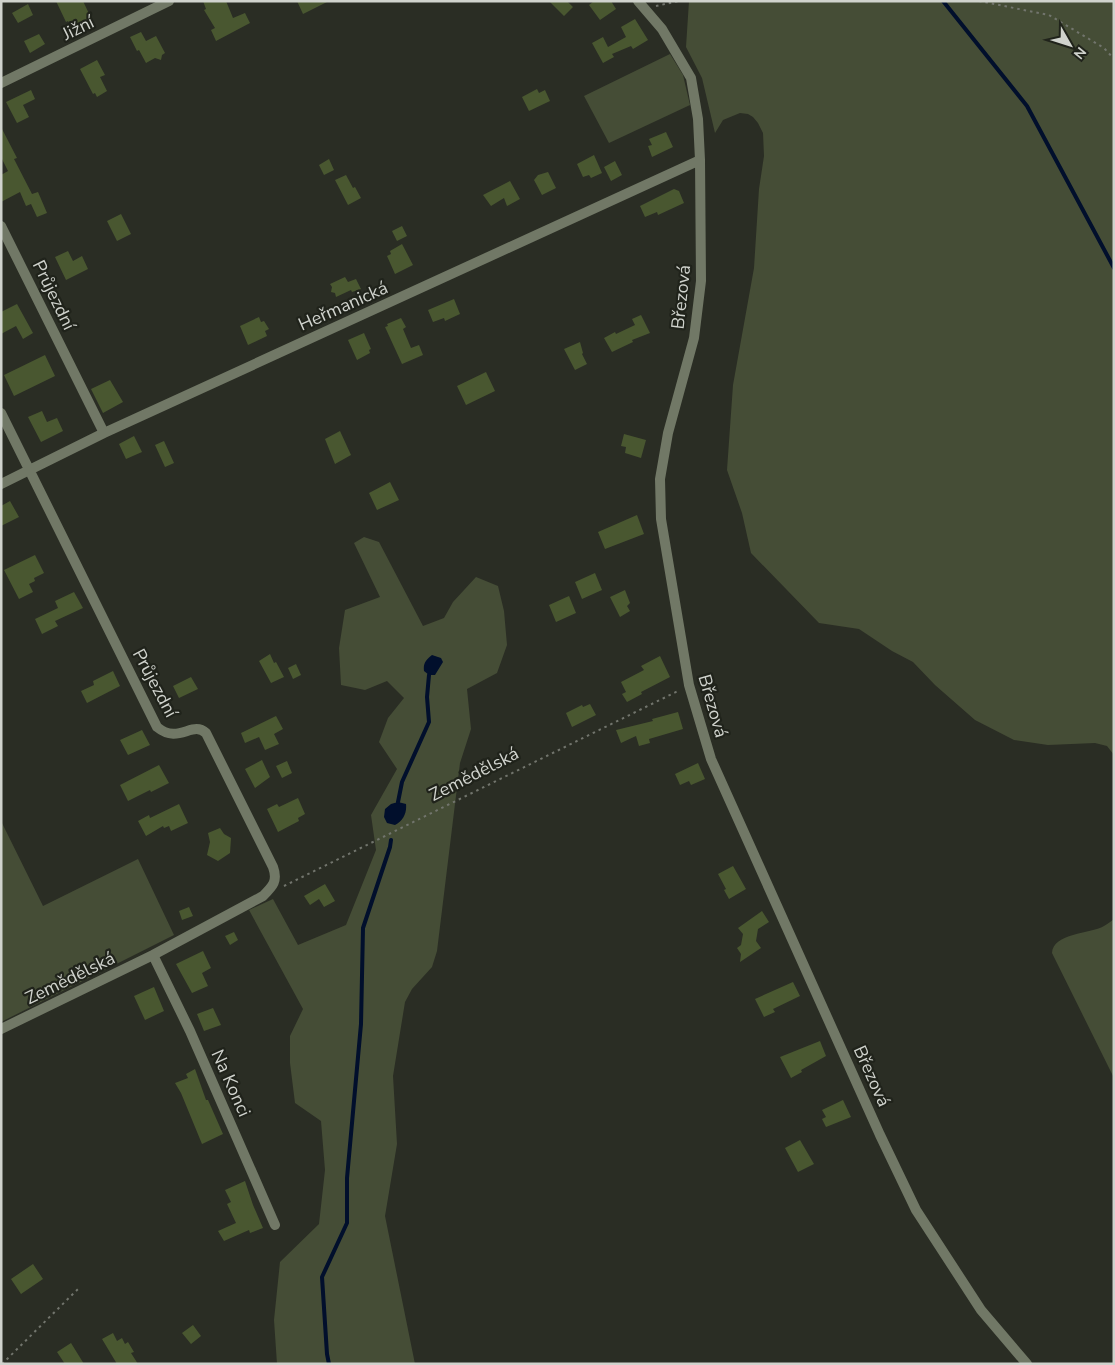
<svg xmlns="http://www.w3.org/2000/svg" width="1115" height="1365" font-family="'Nunito Sans',sans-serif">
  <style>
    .green { fill: #454d36 }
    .water { fill: #010f2c }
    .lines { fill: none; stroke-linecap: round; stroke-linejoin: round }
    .stream { stroke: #010f2c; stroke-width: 4 }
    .building { fill: #495730 }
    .path { stroke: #72756d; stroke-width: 2; stroke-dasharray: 2.5 4; stroke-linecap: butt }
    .minor { stroke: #717866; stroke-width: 10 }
    .labels { text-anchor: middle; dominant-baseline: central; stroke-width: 4.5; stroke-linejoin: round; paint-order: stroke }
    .street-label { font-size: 18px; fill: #d0d3cd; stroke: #20231b }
  </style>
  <rect width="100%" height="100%" fill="#2a2d24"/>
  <path class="green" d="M689,1H1114V755L1107,746L1095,743L1048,745L1014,740L975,720L935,685L913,662L892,651L859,629L819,623L751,553L742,513L727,470L733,385L754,268L759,189L764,156L763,133L758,123L753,117L748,114L740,113L723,120L715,133L702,78L686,47Z
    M670,54L683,75L690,105L609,143L584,96Z
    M364,537L379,542L423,626L444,618L453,602L476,577L498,586L504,611L507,645L497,673L467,689L471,729L460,763L437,951L432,967L412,989L405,1002L393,1076L397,1144L385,1216L415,1364H277L274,1320L280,1262L319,1224L325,1170L321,1121L295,1103L290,1063V1036L303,1009L249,910L273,899L298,945L346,925L376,850L371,815L397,769L379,742L388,718L404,698L387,681L365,690L341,685L339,648L345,610L380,597L354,543Z
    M1,821L43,906L138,859L174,935L1,1022Z
    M1114,919V1078L1052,953C1053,933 1090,934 1104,926C1108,924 1111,921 1114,919Z"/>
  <path class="water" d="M432,655L441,658L443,662L435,675H429L424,671C423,663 426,660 432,655Z
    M398,802L406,804C407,813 403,821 395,825L387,823L384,817L385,809L391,804Z"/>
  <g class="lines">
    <path class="stream" d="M943,1L1027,106L1114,268
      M398,802L402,782L429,722L427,697L429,675
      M329,1364L327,1354L322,1277L347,1223V1178L361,1024L363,928L390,847L391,840"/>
  </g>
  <path class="building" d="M56,1H83L91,18L71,27L68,21L66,22Z
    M203,1H226L233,18L245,13L250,23L216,41L211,30L215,28L204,10L206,9Z
    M297,1H329L303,14Z
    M549,1H567L573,7L564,16Z
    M594,1H611L616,9L600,20L589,5Z
    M28,4L33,15L18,23L12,13Z
    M635,19L648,40L633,49L631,46L612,54L614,57L603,63L592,43L603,37L608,47L626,37L621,27Z
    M141,32L146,41L156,36L165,53L162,55L161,60L155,58L146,63L139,50L137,51L130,37Z
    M39,34L45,44L30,53L24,41Z
    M97,60L105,75L100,77L107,91L97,97L95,93L93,94L80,69Z
    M537,89L539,93L545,90L550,101L529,111L522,97Z
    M31,90L35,99L23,105L29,117L17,123L6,102Z
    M1,127L17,158L14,159L32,194L38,192L47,213L37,217L31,204L26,206L20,192L1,202V175L8,171L1,157Z
    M666,132L673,147L652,157L648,146L652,145L649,139Z
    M594,155L602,173L591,178L589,175L583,177L577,164Z
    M329,159L334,170L324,175L319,165Z
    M615,161L622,175L611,181L604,167Z
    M548,172L556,188L542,195L534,180L538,175Z
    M346,175L353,188L355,187L361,198L348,205L335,180Z
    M510,181L520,199L507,206L504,198L491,206L483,195Z
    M674,189L679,191L684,203L658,215L657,212L645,217L640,206Z
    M121,214L131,234L117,241L107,221Z
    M402,226L407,236L397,241L392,231Z
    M402,244L413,265L395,274L387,256L391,254L390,251Z
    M68,251L73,261L82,256L88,269L66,280L55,257Z
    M345,277L348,282L356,279L361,289L352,292L351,290L336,297L335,293L331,292L332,287L330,284Z
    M454,299L460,314L445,321L444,318L433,322L428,310Z
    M17,304L33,333L23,339L16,326L1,334V312Z
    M641,315L650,333L632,340L633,342L612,352L604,338L615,332L616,334L635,325L632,319Z
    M259,317L261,322L264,321L269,329L265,331L267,336L248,345L240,326Z
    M401,318L406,327L403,329L411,348L419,345L423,355L402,364L385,327L388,326L387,324Z
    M364,333L371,349L369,350L370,353L357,360L348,340Z
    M580,342L583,353L582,354L587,364L575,370L564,349Z
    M45,355L55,376L14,396L4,375Z
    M486,372L495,391L466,405L457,386Z
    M110,380L123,402L103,413L91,389Z
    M42,411L47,422L57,418L63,431L41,442L28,417Z
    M340,431L351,455L335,464L325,439Z
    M624,434L646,440L641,458L625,453L626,447L621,446Z
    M134,436L142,452L126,459L119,444Z
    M164,441L174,463L165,467L155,445Z
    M390,482L399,500L377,510L369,493Z
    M10,501L19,517L1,526V506Z
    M637,515L644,534L605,549L598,532Z
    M35,555L44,573L34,578L35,581L29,584L33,592L19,599L4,570Z
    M595,573L602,590L582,599L575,582Z
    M625,590L630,603L627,606L630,611L620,617L610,597Z
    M74,592L83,608L55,621L58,626L42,634L35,619L58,608L55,601Z
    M569,596L576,613L556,622L549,605Z
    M270,654L274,663L276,662L284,677L271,683L259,661Z
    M660,656L670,677L641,692L642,694L627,702L622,694L626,692L621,682L644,670L641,666Z
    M296,664L301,675L293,679L288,668Z
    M113,671L120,686L87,703L81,691L94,685L93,681Z
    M191,677L198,689L179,698L173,686Z
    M590,704L596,715L572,727L566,713L582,705L583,707Z
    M678,712L683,729L649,739L650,743L639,746L636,736L621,743L616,730L653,721L652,719Z
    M276,716L283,729L274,734L279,744L265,750L259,737L245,743L241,733Z
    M142,730L150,745L128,755L120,740Z
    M262,760L270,777L255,788L245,769Z
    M287,761L292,773L282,778L276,766Z
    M698,763L705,779L691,785L689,781L680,785L675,774Z
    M159,765L169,783L151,792L150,790L128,801L120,785Z
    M298,798L305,814L298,818L299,821L278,832L267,809L277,804L279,807Z
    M179,804L188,823L171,831L169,826L164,828L163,826L146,836L138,821L149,815L150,818Z
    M220,828L224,834L231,838L230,853L218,861L207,855L210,842L208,833Z
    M733,866L746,889L729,899L724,890L726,889L718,874Z
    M325,884L335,901L324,907L319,899L310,905L304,896Z
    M189,907L193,916L182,920L179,911Z
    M762,911L769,922L758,929L756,941L761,948L740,962L741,954L737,948L741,945L743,934L738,928Z
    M234,932L238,940L230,945L225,936Z
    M203,951L211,968L202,973L208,986L192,993L176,964Z
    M793,982L800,996L773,1009L775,1012L764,1017L755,999Z
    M154,987L164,1011L145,1020L134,996Z
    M213,1008L221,1025L204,1031L197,1014Z
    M820,1041L826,1056L801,1070L802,1072L791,1078L780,1057Z
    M195,1069L206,1100H208L223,1134L202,1144L181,1093L175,1083L188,1078L186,1074Z
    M843,1100L851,1117L826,1127L822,1119L826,1117L822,1110Z
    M800,1140L814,1164L798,1172L785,1148Z
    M245,1181L253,1205L263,1228L250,1233L249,1230L224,1241L218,1231L236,1223L227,1204L231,1202L225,1190Z
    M33,1264L43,1279L21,1294L11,1279Z
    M193,1325L201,1336L191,1344L182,1333Z
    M113,1333L117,1341L122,1338L125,1344L128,1342L134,1352L131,1353L138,1364H117L102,1339Z
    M71,1343L84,1364H65L57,1352Z"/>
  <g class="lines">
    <path class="path" d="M979,1L1049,15L1104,48L1114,59
      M656,6L679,1
      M284,886L678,691
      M2,1364L79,1288"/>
    <path class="minor" d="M638,1L662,29L691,78L698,119L700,160L701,281L694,338L668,433L660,479L661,519L689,685L711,759L880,1135L916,1210L981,1310L1027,1364
      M1,83L169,1
      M1,226L104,433
      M1,413L157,727C179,745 192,720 206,733L273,867C278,881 273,886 263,896L153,955L1,1029
      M1,484L104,433L700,160
      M153,955L190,1031L275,1225"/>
  </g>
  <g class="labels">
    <g class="street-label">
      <text transform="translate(78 28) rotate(-26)">Jižní</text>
      <text transform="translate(54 295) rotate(64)">Průjezdní</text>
      <text transform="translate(681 297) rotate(-84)">Březová</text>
      <text transform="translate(343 306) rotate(-24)">Heřmanická</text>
      <text transform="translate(155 683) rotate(62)">Průjezdní</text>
      <text transform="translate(713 706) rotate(74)">Březová</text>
      <text transform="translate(474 774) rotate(-27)">Zemědělská</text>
      <text transform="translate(70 978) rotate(-26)">Zemědělská</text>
      <text transform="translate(872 1076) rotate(66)">Březová</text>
      <text transform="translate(231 1083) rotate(66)">Na Konci</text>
    </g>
  </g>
  <rect width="1115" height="1365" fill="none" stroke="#d0d3cd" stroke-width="5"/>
  <g transform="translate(1070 45) rotate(129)" stroke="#20231b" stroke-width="4" paint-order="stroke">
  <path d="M0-4L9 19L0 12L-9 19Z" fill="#d0d3cd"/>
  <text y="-8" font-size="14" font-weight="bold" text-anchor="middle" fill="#d0d3cd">N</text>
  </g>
</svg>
